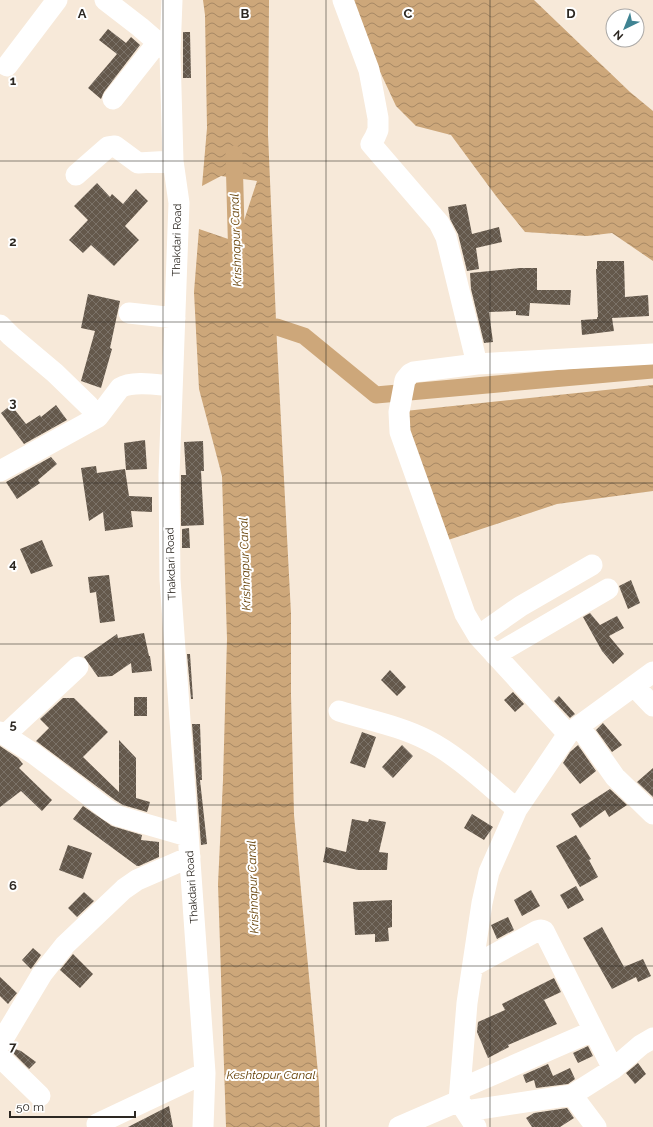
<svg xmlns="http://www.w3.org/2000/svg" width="653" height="1127" font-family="Raleway,sans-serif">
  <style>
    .water { fill: url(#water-waves) }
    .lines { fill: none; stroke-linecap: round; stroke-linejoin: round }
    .canal { stroke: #cda77a; stroke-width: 17 }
    .building { fill: url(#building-cross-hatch) }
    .minor { stroke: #fff; stroke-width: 21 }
    .grid { fill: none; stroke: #2d2822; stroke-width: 1; stroke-opacity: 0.55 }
    .labels { text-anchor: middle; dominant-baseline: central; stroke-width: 4; stroke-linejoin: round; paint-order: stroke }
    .street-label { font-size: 11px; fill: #2d2822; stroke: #fff }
    .water-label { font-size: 12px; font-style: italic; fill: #643f04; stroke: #fff }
    .grid-label { font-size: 13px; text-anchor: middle; font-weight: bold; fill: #2d2822; stroke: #fff; stroke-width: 4; stroke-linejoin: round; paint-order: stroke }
  </style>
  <defs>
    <pattern id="water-waves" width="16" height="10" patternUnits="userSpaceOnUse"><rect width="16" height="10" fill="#cda77a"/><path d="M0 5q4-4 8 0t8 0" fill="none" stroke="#a78864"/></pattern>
    <pattern id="building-cross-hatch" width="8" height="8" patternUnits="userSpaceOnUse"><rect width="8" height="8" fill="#64584b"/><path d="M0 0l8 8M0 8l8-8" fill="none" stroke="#7b7268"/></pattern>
  </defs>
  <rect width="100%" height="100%" fill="#f7e9d9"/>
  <path class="water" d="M203,0H269L268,134L277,344L291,614V695L294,815L319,1084L320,1127H226L218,884L223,780L227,639L222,476L199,389L194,292L199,229L237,242L257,181L221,176L202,186L207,128L205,15Z
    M349,0H534L630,92L653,111V261L612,233L587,236L525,232L496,196L451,135L416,126L396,106L350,7Z
    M653,385V491L557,504L445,541L404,432L405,411Z"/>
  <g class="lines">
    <path class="canal" d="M234,154L237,264
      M277,327L304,336L376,395L653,370"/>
  </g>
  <path class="building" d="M108,29L126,43L131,37L140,45L104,92L101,99L88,88L117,54L99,40Z
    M183,32H190L191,78H183Z
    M97,183L110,197L112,194L123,204L136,189L148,201L125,226L139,240L114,266L91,245L83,253L69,240L88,220L74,206Z
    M466,204L472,234L499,227L502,242L476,248L479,269L467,271L458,234L450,219L448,207Z
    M597,261H624L625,297L648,295L649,316L612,318L614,331L582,335L581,320L597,319V317H598L596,269H597Z
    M520,268H537V290H571L570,305L530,303L529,316L516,315V311L489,312L493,342L484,343L471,289L470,273Z
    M88,294L120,301L110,348L112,349L101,388L81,381L95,331L81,328Z
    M11,405L26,424L40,415L41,417L56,405L67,420L24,444L1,413Z
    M145,440L147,469L126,470L124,443Z
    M203,441L204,471H201L204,525L181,526V475H186L184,442Z
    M51,457L57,464L38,480L40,483L17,499L6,482Z
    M96,466L97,473L125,469L129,496L152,497V512L131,511L133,527L105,531L103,512L89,521L81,468Z
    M189,528L190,548H182V529Z
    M42,540L53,566L31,574L20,549Z
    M109,575L115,621L100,623L96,592L90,593L88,577Z
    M631,580L640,603L628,609L619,586Z
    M590,613L600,625L617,616L624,628L609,636L624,654L613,664L602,651L583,617Z
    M144,633L149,656H150L152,671L132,673L131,663L112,676L98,677L84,657L117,634L118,638Z
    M187,654H190L193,699H191Z
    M390,670L406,687L397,696L381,680Z
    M513,692L524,704L515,712L504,700Z
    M559,696L575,714L570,718L554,701Z
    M134,697H147V716H134Z
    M63,698H74L108,732L83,757L119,792V740L136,758V798L150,802L147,812L123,805L115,800L36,741L49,728L40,719Z
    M603,723L622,745L612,752L596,730Z
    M192,724H200L202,780H200L207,844L201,845Z
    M362,732L376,737L365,768L350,763Z
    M402,745L413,756L393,778L382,767Z
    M578,745L596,771L580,784L563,763L570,752Z
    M0,746L18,758L23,764L19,768L52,800L42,811L21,791L0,807Z
    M653,768V797L637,782Z
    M610,789L627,805L609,817L605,810L580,828L571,814Z
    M83,806L112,826L142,835L141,840L159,842V857L139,866H137L73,819Z
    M472,814L493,827L484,840L464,828Z
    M352,819L368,822L369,819L386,822L379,852L388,853L387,870H358L323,862L326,847L346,852Z
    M576,835L591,859L589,860L598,877L580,887L556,846Z
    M68,845L92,853L83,879L59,870Z
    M576,886L584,900L568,909L560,895Z
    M531,890L540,906L522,916L514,900Z
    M84,892L94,901L77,917L68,908Z
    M392,900V927L388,928L389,941L375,942V934L355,935L353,902Z
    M508,917L514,930L497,939L491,925Z
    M602,927L624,967L643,959L651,976L638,982L636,977L612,989L583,938Z
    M33,948L41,955L31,969L22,960Z
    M73,954L93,974L80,988L60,970Z
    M0,977L17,993L8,1004L0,996Z
    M554,978L561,992L544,1000L557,1024L508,1045L509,1047L488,1058L477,1032L478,1022L505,1010L502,1004Z
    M588,1046L593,1056L578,1063L573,1053Z
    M12,1048L21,1051L36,1062L29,1069L10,1050Z
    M638,1063L646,1074L635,1084L626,1073Z
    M548,1064L553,1076L570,1068L575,1079L568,1084L536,1088L534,1080L526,1083L523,1075Z
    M169,1106L173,1127H128Z
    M567,1108L574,1118L560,1127H532L526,1118L534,1113Z"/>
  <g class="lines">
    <path class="minor" d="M105,0L140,27L170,53
      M172,0L170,53L173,161L179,203L169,475L170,579L205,1073L203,1127
      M343,0L369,70L378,118V130L375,137L371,144L439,223L446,237L477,364
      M7,66L57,0
      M113,99L158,42
      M76,175L108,147L115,146L138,163L173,161
      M129,313L175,318
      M0,325L11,336L55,373L89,406
      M0,471L98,417L120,388C133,380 158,385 172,386
      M478,636L521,606L592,565
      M495,655L608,589
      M634,686L653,706
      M339,711C368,720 400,726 427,740C459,756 490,787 517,809
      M579,726L615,777L653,814
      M0,732L34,754L108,810L118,816L187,836
      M568,734L478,636L465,614L400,432L399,412L405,380L410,374L414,372L477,364L653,354
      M5,735L78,667
      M473,966L537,931L541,930L544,931L613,1069
      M0,1044L42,974L65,945L124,889L137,880L190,857
      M0,1057L40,1096
      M460,1089L593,1031
      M572,1095L596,1127
      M466,1111L572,1095L613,1069L641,1045L653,1038
      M97,1124L205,1073
      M399,1127L459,1101
      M476,1127L459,1101L467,1003L482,903L489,872L517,809L568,734L653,672"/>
  </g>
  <path class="grid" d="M163,0V1127M326,0V1127M490,0V1127M0,161H653M0,322H653M0,483H653M0,644H653M0,805H653M0,966H653"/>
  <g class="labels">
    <g class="street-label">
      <text transform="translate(177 240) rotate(-89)">Thakdari Road</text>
      <text transform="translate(171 564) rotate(-92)">Thakdari Road</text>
      <text transform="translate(192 887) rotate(-94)">Thakdari Road</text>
    </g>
    <g class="water-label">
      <text transform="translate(236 240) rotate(-92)">Krishnapur Canal</text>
      <text transform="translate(245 564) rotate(-92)">Krishnapur Canal</text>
      <text transform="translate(253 887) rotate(-92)">Krishnapur Canal</text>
      <text x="271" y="1075">Keshtopur Canal</text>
    </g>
  </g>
  <g class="grid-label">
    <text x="82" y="18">A</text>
    <text x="245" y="18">B</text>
    <text x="408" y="18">C</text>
    <text x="571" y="18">D</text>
    <text x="13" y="85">1</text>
    <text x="13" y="246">2</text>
    <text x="13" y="407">3</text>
    <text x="13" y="568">4</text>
    <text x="13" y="729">5</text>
    <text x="13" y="890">6</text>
    <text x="13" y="1051">7</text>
  </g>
  <g transform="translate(625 28) rotate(223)"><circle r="19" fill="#ffffff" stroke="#aba9a7"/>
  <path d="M0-3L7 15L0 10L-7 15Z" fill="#3f8392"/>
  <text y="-6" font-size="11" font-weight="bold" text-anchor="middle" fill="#2d2822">N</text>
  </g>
  <path d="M10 1111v6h125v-6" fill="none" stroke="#2d2822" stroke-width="2"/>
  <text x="16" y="1111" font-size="12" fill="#2d2822" stroke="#ffffff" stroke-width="3" paint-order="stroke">50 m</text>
</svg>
